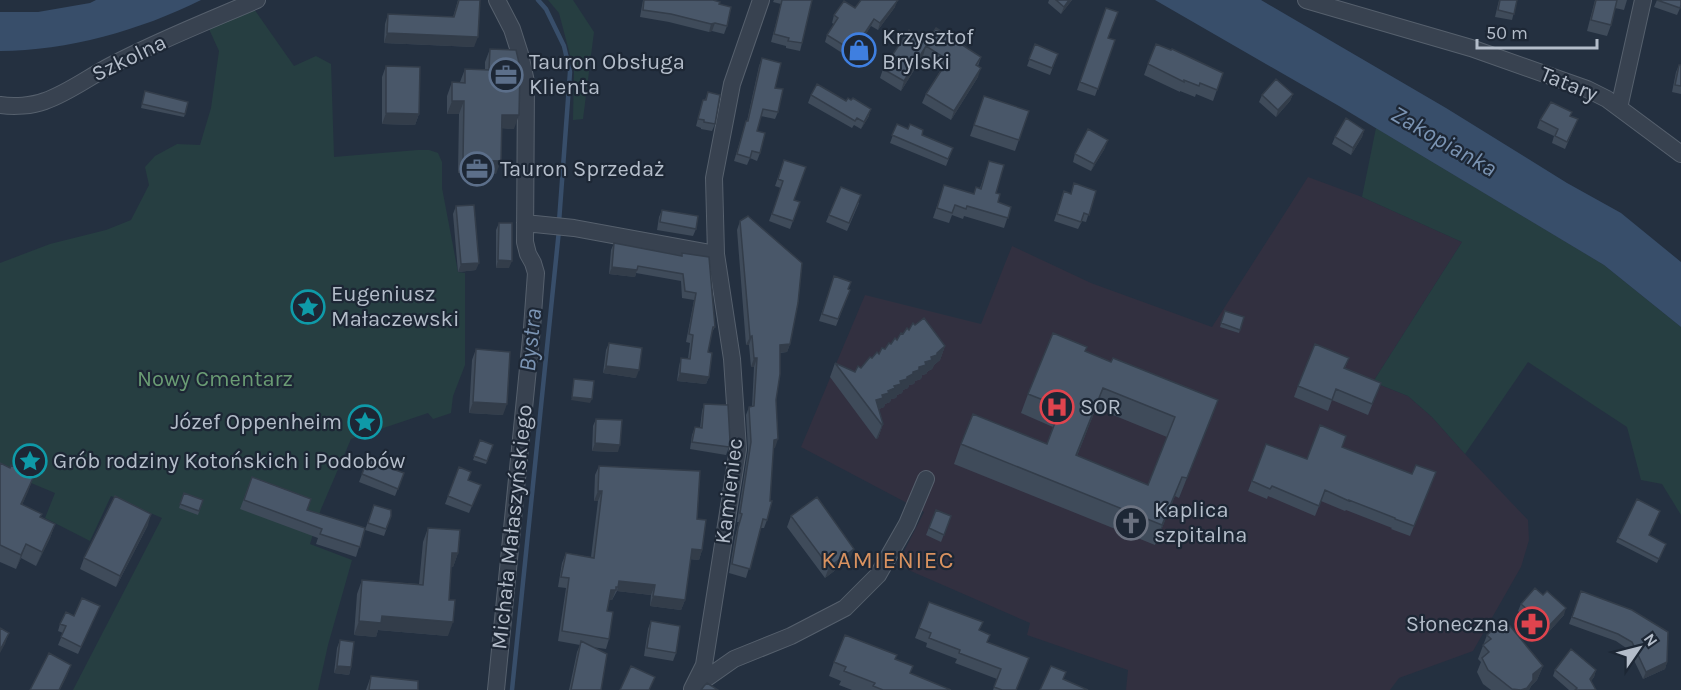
<svg xmlns="http://www.w3.org/2000/svg" width="1681" height="690" font-family="Karla,sans-serif">
  <style>
    .medical { fill: #323040 }
    .green { fill: #263e41 }
    .water { fill: #384e6a }
    .lines { fill: none; stroke-linecap: round; stroke-linejoin: round }
    .stream { stroke: #384e6a; stroke-width: 4.5 }
    .street-casing { stroke: #56606d; stroke-width: 18 }
    .street { stroke: #384250; stroke-width: 16 }
    .wall { fill: #3f4b5a; fill-rule: evenodd }
    .shaded-wall { fill: #333d4a }
    .building { fill: #495769; stroke: #333d4a; stroke-width: 1.5; fill-rule: evenodd }
    .labels { text-anchor: middle; dominant-baseline: central; stroke-width: 4.5; stroke-linejoin: round; paint-order: stroke }
    .poi-label { font-size: 22px; fill: #b4bdca; stroke: #1d2735; text-anchor: start }
    .street-label { font-size: 22px; fill: #b4bdca; stroke: #1d2735 }
    .park-label { font-size: 22px; fill: #6a9c74; stroke: #1d2735 }
    .water-label { font-size: 24px; font-style: italic; fill: #7b94b3; stroke: #1d2735 }
    .neighbourhood-label { font-size: 24px; letter-spacing: 1.5px; fill: #d99260; stroke: #1d2735 }
  </style>
  <rect width="100%" height="100%" fill="#243040"/>
  <path class="medical" d="M1308,177L1362,197L1462,242L1373,382L1408,396L1432,417L1465,454L1528,520L1529,540L1521,567L1473,651L1399,678L1390,690H1126L1128,670L1027,635L1030,623L897,565L924,512L801,447L865,295L981,324L1012,246L1091,283L1212,327Z"/>
  <path class="green" d="M548,0H573L594,32L583,119L573,120L574,70L559,13Z
    M254,9L294,66L316,56L331,64L334,157L418,150H429L438,153L442,162V188L458,272L465,273V365L453,396L451,413L433,419L428,413L351,439L321,509L310,544L352,560L328,645L318,690H73L162,518L111,496L90,541L45,518L55,493L0,470V263L50,244L106,230L131,220L149,185L145,167L155,156L177,144L200,145L211,108L219,51L209,29Z
    M1376,128L1604,265L1681,327V515L1662,484L1641,480L1627,427L1528,362L1465,454L1432,417L1408,396L1373,382L1462,242L1362,197Z"/>
  <path class="water" d="M96,0H201C141,30 67,51 0,51V12H38L90,3Z
    M1155,0H1261L1446,108L1567,183L1621,213L1681,262V327L1604,265L1339,106Z"/>
  <g class="lines">
    <path class="stream" d="M538,0L546,9L564,46L570,72L559,222
      M512,690L559,230"/>
    <g class="street-casing">
      <path id="street" d="M1306,0L1471,48L1587,89L1607,99L1681,154
        M0,105C14,107 32,106 45,101C68,93 89,77 110,66C157,41 208,21 257,0
        M1619,108L1643,0
        M525,223L574,228L716,254
        M694,687L734,659L791,636L845,608L878,575L907,524L926,479
        M692,689L704,665L738,449L732,359L716,254L714,178L732,84L761,0
        M496,690L532,328L536,273L533,263L528,254L525,242L526,82L520,54L512,29L497,0"/>
    </g>
    <use href="#street" class="street"/>
  </g>
  <path class="wall" d="M458,0H480L474,47L384,43L385,24L388,14L453,17Z
    M643,0H713L719,4L727,26L724,34L712,31L709,32L669,22L640,17Z
    M774,0H812L802,43L800,51L786,48V46L771,42L781,4L773,2Z
    M1049,0H1072L1061,14L1048,3Z
    M1499,0H1517L1512,20L1495,17Z
    M1595,0H1627L1624,10L1615,8L1611,25L1607,36L1587,31Z
    M1657,0L1681,6L1677,15L1654,7Z
    M895,7L878,30L871,26L850,58L825,42L827,35L834,24L832,23L834,15L855,8Z
    M1106,8L1108,38L1115,40L1095,96L1077,90Z
    M927,42L981,57L978,66V77L951,120L922,103L926,94L942,68L923,56L901,91L880,78L883,69Z
    M1035,44L1058,54L1050,75L1027,66Z
    M490,49L514,129L502,128L496,174L458,173L459,114H447V96L452,82H460L465,69H485V62Z
    M762,58L775,88L778,112L775,119L761,116L757,131L760,153L757,161L750,158L747,165L734,161L744,128L747,121L759,66Z
    M1148,64L1223,73L1213,101L1196,94L1195,97L1180,91V92L1144,75Z
    M1679,65H1681V94L1672,92L1676,72Z
    M386,66L419,114L415,125L382,124V77Z
    M145,91L185,114L184,117L141,108Z
    M708,92L715,124L712,131L701,129V128L696,126L701,107L703,100H705Z
    M1293,94L1290,101L1276,117L1259,102L1262,95Z
    M811,95L869,116L861,129L854,125L852,128L808,103Z
    M984,96L1029,111L1015,151L970,136Z
    M1570,116L1578,119L1565,149L1552,143L1554,136L1537,128L1540,120Z
    M897,124L953,148L946,166L890,143Z
    M1364,130L1362,137L1351,155L1332,144L1335,137Z
    M1105,148L1091,171L1073,162L1075,154Z
    M784,160L794,200L800,202L790,229L769,221L781,188L775,186Z
    M989,161L998,202L1011,207L1004,228L964,216L963,219L952,215L949,223L933,218L944,185L974,194L976,187L980,188Z
    M841,187L859,203L847,231L826,222Z
    M1064,191L1071,194L1096,191L1086,222L1082,221L1078,229L1054,221Z
    M456,206L476,270L458,272L453,214Z
    M662,210L696,229L693,236L657,230L659,217Z
    M740,221L790,344L787,352L780,353L776,400L775,448H773L767,520L764,528H761L746,578L729,573L735,537L739,522H737L748,450L746,415L749,407H752L754,367H751L749,345H746L737,230Z
    M499,223L509,268H496V230Z
    M614,243L681,255L682,253L715,327L711,334L708,352L709,377L706,384L677,381L679,366L681,358L688,359L690,343L686,342L694,300L682,298L681,281L636,273L635,277L609,274L611,250Z
    M834,276L850,290L836,326L819,321Z
    M1225,311L1244,317L1239,333L1220,327Z
    M915,325L945,346L940,360L934,365L932,369L928,371L926,374L922,375L921,379L915,381L914,384L909,385L908,388L903,390L902,393L897,395L896,398L891,399L890,402L885,404L884,407L879,409L883,424L878,438L876,439L830,377L835,363L855,372Z
    M609,343L636,378L603,373L606,350Z
    M476,349L503,415L469,413L472,360Z
    M1085,351L1111,362L1218,400L1179,498L1175,496L1155,545L954,464L961,444H1047L1053,427L1021,413L1028,394ZM1096,408L1167,437L1148,485L1077,456Z
    M1349,358L1345,368L1381,383L1368,415L1332,400L1328,411L1294,397L1298,386Z
    M704,404L729,447L726,455L690,449L692,435L695,427L700,428L702,411Z
    M596,419L618,452L592,451L593,426Z
    M480,440L493,445L486,464L473,460Z
    M1266,444L1307,459L1342,447L1432,482L1410,536L1391,529L1392,528L1346,510L1345,511L1321,501L1315,516L1268,496L1267,499L1248,491Z
    M369,456L387,467L404,473L395,496L359,482Z
    M0,463L33,478L22,505L41,517L55,524L50,538L36,566L21,558L16,569L0,562Z
    M599,466L697,519L702,550L699,560L690,559L685,600L681,610L650,606L651,595L617,591L612,600H609L607,611L609,639L606,649L592,647L601,690H569L577,652L580,645L558,641L566,588L558,587L562,563L566,553L591,557L598,501H594L595,475Z
    M459,467L468,480L481,485L469,513L445,504Z
    M252,477L307,510L365,528L356,557L316,544L318,538L240,509Z
    M184,493L203,500L198,515L179,508Z
    M374,505L391,516L384,536L365,530Z
    M936,510L951,516L941,542L926,535Z
    M1660,511L1649,535L1666,544L1657,563L1616,542L1618,538Z
    M791,516L850,559L825,578L787,527Z
    M148,525L116,587L80,569L84,558Z
    M428,528L458,553L453,567H451L449,600L448,636L378,630L376,637L354,635L357,594L362,580L419,584L423,542Z
    M1581,591L1667,662L1665,669L1643,679L1629,650L1616,641L1569,624Z
    M929,602L980,631L1017,690H993L997,679L955,663L957,659L926,647L927,643L915,638Z
    M1521,604L1564,615L1545,636L1537,629L1532,634L1521,623L1524,617L1518,611Z
    M100,606L78,654L58,645L63,633L58,631L60,624L74,616Z
    M651,621L676,653L673,661L644,656L648,629Z
    M1487,635L1543,666L1537,680L1531,686L1529,690H1491L1483,684L1477,672L1481,662L1478,659Z
    M340,640L351,667L349,675L334,673L337,648Z
    M895,659L910,673L951,690H852L839,685L841,681L829,676L834,662Z
    M1555,670H1596L1594,677L1591,681L1596,690H1569L1553,676Z
    M371,676L418,690H366Z"/>
  <path class="shaded-wall" d="M898,0L895,7L878,30L880,23Z
    M1069,0H1072L1061,14L1064,7Z
    M874,19L871,26L850,58L853,51Z
    M715,23L712,31L709,32L711,24Z
    M387,33L478,37L474,47L384,43Z
    M926,46L923,56L901,91L904,81Z
    M981,68L978,77L951,120L954,111Z
    M1293,94L1290,101L1276,117L1278,110Z
    M452,101H464L459,114H447Z
    M871,109L869,116L861,129L864,122Z
    M386,113L419,114L415,125L382,124Z
    M502,115H519L514,129L497,128Z
    M1364,130L1362,137L1351,155L1353,148Z
    M1108,140L1105,148L1091,171L1094,164Z
    M463,160L501,161L496,174L458,173Z
    M498,260L512,261L509,268H496Z
    M479,263L476,270L458,272L461,264Z
    M612,267L637,270L635,277L609,274Z
    M752,336L749,345H746L750,337Z
    M790,344L787,352L777,353L780,345Z
    M945,346L940,360L934,365L932,369L928,371L926,374L922,375L921,379L915,381L914,384L909,385L908,388L903,390L902,393L897,395L896,398L891,399L890,402L885,404L884,407L879,409L876,400Z
    M754,358H757L754,367H751Z
    M606,366L639,370L636,378L603,373Z
    M680,373L709,377L706,384L677,381Z
    M1103,388L1096,408L1069,475L1076,455Z
    M572,397L592,399L590,403L571,400Z
    M1218,400L1211,420L1179,498L1187,478Z
    M473,402L507,404L503,415L469,413Z
    M883,424L878,438L876,439L882,425Z
    M778,439L775,448H771L774,440Z
    M595,443L620,445L618,452L592,451Z
    M1182,477L1175,496L1155,545L1162,525Z
    M33,478L28,492L16,518L21,504Z
    M598,491H602L598,501H594Z
    M151,514L148,525L116,587L120,576Z
    M55,524L50,538L36,566L42,552Z
    M26,544L21,558L16,569L21,555Z
    M692,549L702,550L699,560L688,559Z
    M854,549L850,559L825,578L829,567Z
    M452,553H458L453,567H447Z
    M619,581L655,585L651,595L617,591Z
    M611,590H616L612,600H607Z
    M653,596L685,600L681,610L650,606Z
    M1566,608L1564,615L1545,636L1547,628Z
    M382,616L453,622L448,636L378,630L376,637L354,635L359,621Z
    M1540,621L1537,629L1532,634L1535,626Z
    M9,633L5,644L0,653V650Z
    M1667,662L1665,669L1643,679L1646,672Z
    M71,665L67,676L60,690H59Z
    M337,666L351,667L349,675L334,673Z
    M1543,666L1537,680L1531,686L1529,690H1521L1533,674Z
    M1596,670L1594,677L1587,686L1590,679Z"/>
  <path class="building" d="M459,0H480L478,37L387,33L388,14L454,17Z
    M644,0H713L720,2L719,4L731,7L727,26L715,23L711,24L671,14L643,10Z
    M782,0H812L802,43L788,41L789,38L774,34Z
    M861,0H898L880,23L874,19L853,51L827,35L838,18L834,15L844,1L855,8Z
    M1056,0H1069L1064,7Z
    M1500,0H1517L1514,14L1498,10Z
    M1596,0H1617L1611,25L1591,20Z
    M1657,0H1681V5L1680,8Z
    M1106,8L1118,12L1108,38L1115,40L1098,89L1080,82Z
    M936,28L981,57L976,65L981,68L954,111L926,94L948,60L926,46L904,81L883,69L909,30L927,42Z
    M1035,44L1058,54L1052,68L1029,59Z
    M1156,44L1171,50L1172,49L1223,73L1217,90L1200,83L1199,86L1184,80V82L1148,64Z
    M490,49L516,50L520,67L519,115H502L501,161L463,160L464,101H452V82L465,83V69L489,70Z
    M762,58L781,63L775,88L783,89L778,112L763,109L757,131L765,133L760,153L752,151L750,158L737,154L746,121H748Z
    M1679,65H1681V86L1675,85Z
    M386,66L420,67L419,114L386,113Z
    M1276,79L1293,94L1278,110L1262,95Z
    M817,84L846,101L848,98L851,100L853,98L871,109L864,122L857,118L855,121L811,95Z
    M145,91L188,102L185,114L142,104Z
    M708,92L720,95L715,124L704,122V120L698,119L703,100H706Z
    M984,96L1029,111L1019,140L974,125Z
    M1551,102L1572,112L1570,116L1578,119L1567,142L1555,136L1558,129L1540,120Z
    M1346,118L1364,130L1353,148L1335,137Z
    M897,124L908,129L910,124L923,130L922,135L953,148L948,159L892,135Z
    M1088,129L1108,140L1094,164L1075,154Z
    M784,160L806,167L794,200L800,202L793,221L772,214L783,181L778,179Z
    M989,161L1004,165L996,193L1000,194L998,202L1011,207L1008,218L967,206L966,209L955,205L952,213L937,208L944,185L974,194L976,187L981,189Z
    M1074,183L1096,191L1089,215L1084,213L1081,222L1057,214L1064,191L1071,194Z
    M841,187L861,195L849,223L829,215Z
    M474,205L479,263L461,264L456,206Z
    M662,210L698,216L696,229L660,222Z
    M748,216L802,263L798,303L790,344L780,345V374L776,400L778,439L774,440L770,501H772L767,520L763,519L750,569L732,564L738,528L742,514L740,513L751,442L749,407L754,406L757,358H754L752,336L750,337L740,221Z
    M499,223H512V261L498,260Z
    M614,243L682,256V253L709,257L715,327H713L708,352L712,353L709,377L680,373L681,358L690,359L693,335L689,334L696,293L685,291L683,274L638,266L637,270L612,267Z
    M834,276L851,282L848,289L850,290L838,319L822,314Z
    M1225,311L1244,317L1240,330L1221,323Z
    M924,318L945,346L937,353V355L931,357L932,360L925,362L926,365L919,367V370L913,372V374L907,377V379L900,381L901,384L894,386L895,388L888,391L889,393L882,395L883,398L876,400L883,424L882,425L835,363L855,372L858,366L861,368L870,357L872,358L877,352L879,354L882,348L885,349L889,343L891,344L895,338L897,340L901,333L903,334L907,328L909,330L913,323L915,325Z
    M1053,333L1087,347L1085,351L1111,362L1113,358L1218,400L1187,478L1182,477L1162,525L961,444L973,414L1047,444L1061,407L1028,394ZM1103,388L1175,417L1148,485L1076,455Z
    M609,343L642,348L639,370L606,366Z
    M1315,344L1349,358L1344,368L1381,383L1372,404L1336,389L1332,400L1298,386Z
    M476,349L510,352L507,404L473,402Z
    M574,379L594,381L592,399L572,397Z
    M704,404L728,405L730,441L729,447L692,442L695,427L702,428Z
    M596,419L622,420L620,445L595,443Z
    M1320,425L1346,436L1342,447L1412,474L1416,465L1436,472L1414,526L1395,519V518L1349,500V501L1325,490L1319,506L1272,486L1270,489L1252,481L1266,444L1307,459Z
    M480,440L493,445L487,461L474,456Z
    M369,456L388,464L387,467L404,473L398,489L362,474Z
    M0,463L10,468L11,465L22,470L21,473L33,478L21,504L42,514L40,517L55,524L42,552L26,544L21,555L0,545Z
    M599,466L700,471L697,519L706,520L702,550L692,549L685,600L653,596L655,585L619,581L618,587H616V590H611L607,611L613,612L609,639L562,631L569,578L561,577L566,553L594,558L602,491H598Z
    M459,467L471,472L468,480L481,485L472,506L448,496Z
    M252,477L311,499L307,510L365,528L360,547L320,534L322,529L244,500Z
    M184,493L203,500L199,511L180,504Z
    M115,496L151,514L120,576L84,558Z
    M817,497L854,549L829,567L791,516Z
    M1637,499L1660,511L1649,535L1666,544L1659,559L1618,538Z
    M374,505L391,510V516L386,529L368,523Z
    M936,510L951,516L944,535L929,528Z
    M428,528L460,530L458,553H452L449,600H455L453,622L382,616L381,623L359,621L362,580L423,585Z
    M1535,588L1543,595L1547,591L1566,608L1547,628L1540,621L1535,626L1524,616L1529,611L1521,604Z
    M1581,591L1632,610L1668,632L1667,662L1646,672L1632,642L1618,634L1572,617Z
    M82,598L100,606L81,647L61,637L66,626L60,624L66,612L74,616Z
    M929,602L983,622L979,630L990,635L987,642L1029,658L1016,690H1002L994,687L1001,669L959,653L960,650L929,638L931,633L919,628Z
    M1505,620L1543,666L1533,674V680L1527,688L1521,690L1512,689L1488,670L1482,658L1489,652L1483,645L1491,639L1487,635Z
    M651,621L680,626L676,653L647,648Z
    M0,628L9,633L0,650Z
    M845,635L897,655L895,659L913,666L910,673L951,690H883L873,686L875,683L844,671L846,667L834,662Z
    M340,640L354,642L351,667L337,666Z
    M581,641L607,654L601,690H571Z
    M1571,649L1596,670L1590,679L1596,690H1575L1577,688L1555,670Z
    M49,653L71,665L59,690H30Z
    M631,666L655,677L649,690H620Z
    M1051,666L1066,672L1063,679L1088,690H1040Z
    M371,676L418,681V690H369Z
    M707,683L718,690H701L704,686Z"/>
  <defs>
    <g id="shop-ring" transform="scale(1.725)"><circle r="9.5" fill="#1d2735" stroke="#3f7fe0" stroke-width="1.5"/><path d="M-5-2.5h2.3a2.7 3.5 0 0 1 5.4 0H5L5.5 6h-11ZM-1.5-2.5h3a1.5 2.3 0 0 0-3 0Z" fill="#3f7fe0"/></g>
    <g id="office-ring" transform="scale(1.725)"><circle r="9.5" fill="#1d2735" stroke="#5c6f8a" stroke-width="1.5"/><path d="M-6-3h4V-5.5h4V-3h4V5H-6ZM-1-4.5V-3h2v-1.5ZM-6 0V1H6V0Z" fill="#5c6f8a"/></g>
    <g id="sight-ring" transform="scale(1.725)"><circle r="9.5" fill="#1d2735" stroke="#0f9aa8" stroke-width="1.5"/><path d="M0-6L1.8-2.2L6-1.7L2.9 1.2L3.7 5.4L0 3.3L-3.7 5.4L-2.9 1.2L-6-1.7L-1.8-2.2Z" fill="#0f9aa8"/></g>
    <g id="hospital-ring" transform="scale(1.725)"><circle r="9.5" fill="#1d2735" stroke="#e0444e" stroke-width="1.5"/><path d="M-5-5h3v3.5h4V-5h3V5h-3V1.5h-4V5h-3Z" fill="#e0444e"/></g>
    <g id="church-ring" transform="scale(1.725)"><circle r="9.5" fill="#1d2735" stroke="#6b7280" stroke-width="1.5"/><path d="M-1.2-6h2.4v3.5h3.3v2.4h-3.3V6h-2.4V-.1h-3.3v-2.4h3.3Z" fill="#6b7280"/></g>
    <g id="pharmacy-ring" transform="scale(1.725)"><circle r="9.5" fill="#1d2735" stroke="#e0444e" stroke-width="1.5"/><path d="M-2-6h4v4h4v4h-4v4h-4v-4h-4v-4h4Z" fill="#e0444e"/></g>
  </defs>
  <g fill-rule="evenodd">
    <use href="#shop-ring" x="859" y="50"/>
    <use href="#office-ring" x="506" y="75"/>
    <use href="#office-ring" x="477" y="169"/>
    <use href="#sight-ring" x="308" y="307"/>
    <use href="#hospital-ring" x="1057" y="407"/>
    <use href="#sight-ring" x="365" y="422"/>
    <use href="#sight-ring" x="30" y="461"/>
    <use href="#church-ring" x="1131" y="523"/>
    <use href="#pharmacy-ring" x="1532" y="624"/>
  </g>
  <g class="labels">
    <g class="poi-label">
      <text x="882" y="37">Krzysztof<tspan x="882" dy="25">Brylski</tspan></text>
      <text x="529" y="62">Tauron Obsługa<tspan x="529" dy="25">Klienta</tspan></text>
      <text x="500" y="169">Tauron Sprzedaż</text>
      <text x="331" y="294">Eugeniusz<tspan x="331" dy="25">Małaczewski</tspan></text>
      <text x="1080" y="407">SOR</text>
      <text x="342" y="422" text-anchor="end">Józef Oppenheim</text>
      <text x="53" y="461">Grób rodziny Kotońskich i Podobów</text>
      <text x="1154" y="510">Kaplica<tspan x="1154" dy="25">szpitalna</tspan></text>
      <text x="1509" y="624" text-anchor="end">Słoneczna</text>
    </g>
    <g class="street-label">
      <text transform="translate(129 58) rotate(-26)">Szkolna</text>
      <text transform="translate(1569 84) rotate(22)">Tatary</text>
      <text transform="translate(729 491) rotate(-83)">Kamieniec</text>
      <text transform="translate(512 527) rotate(-84)">Michała Małaszyńskiego</text>
    </g>
    <g class="park-label">
      <text x="215" y="379">Nowy Cmentarz</text>
    </g>
    <g class="water-label">
      <text transform="translate(1444 141) rotate(30)">Zakopianka</text>
      <text transform="translate(530 340) rotate(-84)">Bystra</text>
    </g>
    <g class="neighbourhood-label">
      <text x="888" y="560">KAMIENIEC</text>
    </g>
  </g>
  <g transform="translate(1639 648) rotate(55)" stroke="#1d2735" stroke-width="4.5" paint-order="stroke">
  <path d="M0-4.5L10 22L0 15L-10 22Z" fill="#b4bdca"/>
  <text y="-9" font-size="16" font-weight="bold" text-anchor="middle" fill="#b4bdca">N</text>
  </g>
  <path d="M1477 39v9h120v-9" fill="none" stroke="#b4bdca" stroke-width="3"/>
  <text x="1486" y="39" font-size="18" fill="#b4bdca" stroke="#1d2735" stroke-width="4.5" paint-order="stroke">50 m</text>
</svg>
